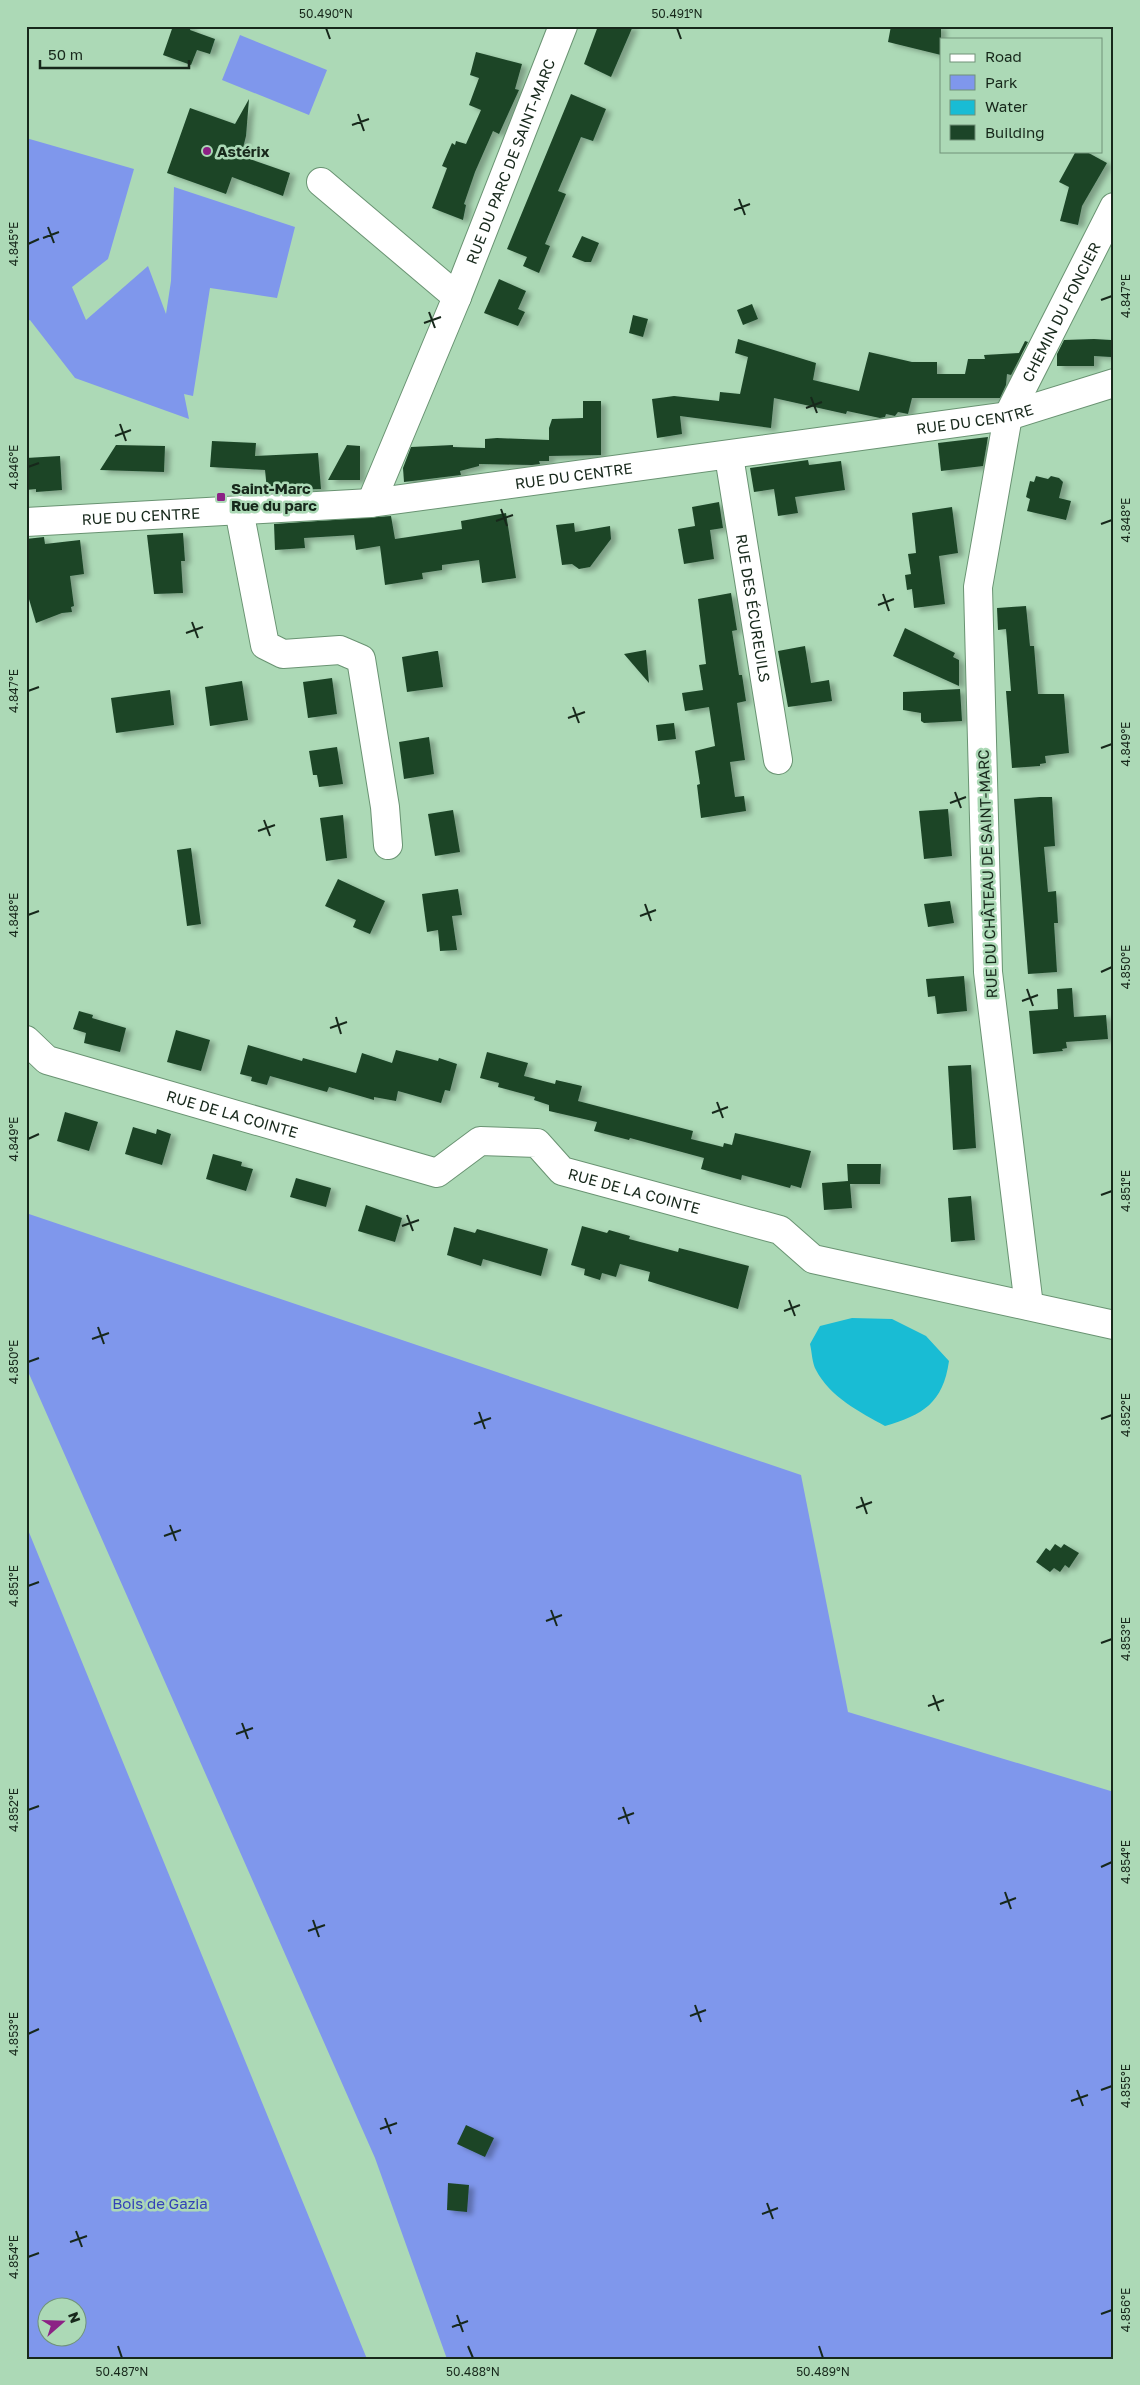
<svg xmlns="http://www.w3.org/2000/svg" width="1140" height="2385" font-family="'Golos Text',sans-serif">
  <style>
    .green { fill: #7f97ec; fill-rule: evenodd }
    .water { fill: #19bcd4 }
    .building { fill: #1c4528; filter: url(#shadow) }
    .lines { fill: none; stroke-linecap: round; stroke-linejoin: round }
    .minor-casing { stroke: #699372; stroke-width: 30 }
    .minor { stroke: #fff; stroke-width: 28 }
    .ticks { fill: none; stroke: #17281b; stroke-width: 2 }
    .poi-dot { fill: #8c2185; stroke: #acd9b6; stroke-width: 2 }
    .labels { text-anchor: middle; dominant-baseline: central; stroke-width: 5; stroke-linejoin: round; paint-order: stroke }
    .poi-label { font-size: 15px; font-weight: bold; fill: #17281b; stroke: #acd9b6; text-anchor: start }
    .street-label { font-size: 15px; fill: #17281b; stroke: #acd9b6 }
    .park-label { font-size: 15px; fill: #3342b8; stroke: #acd9b6 }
    .neatline { fill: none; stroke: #17281b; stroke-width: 2 }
    .ticks-label { font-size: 12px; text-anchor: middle; fill: #17281b }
  </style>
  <defs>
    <filter id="shadow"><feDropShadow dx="5.5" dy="3" stdDeviation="2.5" flood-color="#0004"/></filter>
  </defs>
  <rect width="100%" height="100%" fill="#acd9b6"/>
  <path class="green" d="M240,35L327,70L309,115L222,80Z
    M26,138L134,169L108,259L72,287L86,320L148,266L166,314L171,281L174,187L295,227L277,298L210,288L193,396L184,394L189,419L75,378L30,320L26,321Z
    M26,1213L801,1475L848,1712L1114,1792V2359H447L375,2158L26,1367Z
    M26,1525L367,2359H26ZM48,2308H78V2338H48Z"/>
  <path class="water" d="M852,1318L892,1319L926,1336L949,1361C943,1403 923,1415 885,1426C860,1412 830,1397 816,1370C812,1363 812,1352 810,1344L820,1326Z"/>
  <path class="building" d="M173,26H191L190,30L215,39L210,54L197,50L191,65L163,55Z
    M598,26H633L611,77L584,64Z
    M891,26H941V55L888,42Z
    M476,52L522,64L515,89L519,90L499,134L493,131L475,172L464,204L466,205L463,220L432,208L447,168L442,166L452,143L455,145L456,141L466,144L481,110L469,105L479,78L470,75Z
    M571,94L606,109L593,141L581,137L558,191L566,194L545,244L550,246L539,273L523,266L527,257L507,249Z
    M249,99L246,136L241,156L290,173L283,196L232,177L226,194L167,173L190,108L235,124Z
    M1076,151H1085L1107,163L1082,206L1078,225L1060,221L1069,187L1059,182Z
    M582,236L599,243L591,262H585L572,257Z
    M499,279L526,291L518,309L525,312L518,326L484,313Z
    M752,304L758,319L743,325L737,310Z
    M633,315L648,319L643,337L629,333Z
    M738,339L816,363L813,380L859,391L869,352L912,362H937V374H965L968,359H985L984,355L1019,353L1025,341L1028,342L1011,375L1007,374L1006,385L1000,398H912L908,414L898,412L895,416L886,414L885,417L880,418L847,411L846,414L774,398L771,428L680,416L682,434L657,438L652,399L674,396L719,401L720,392L740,394L748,357L735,353Z
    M1094,339L1111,340V357L1094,356V366H1057V354L1064,340Z
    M583,401H601V455L549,456V461H539L540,464L532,465L479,464V466L460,471L461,475L404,482L403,468L411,447L453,445V447L485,448V439L497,438L549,440V428L552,419L583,418Z
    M988,437L983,466L941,471L938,443Z
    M212,441L256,443L255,456L318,453L321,489L267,490L265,470L210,467Z
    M116,445L165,446L164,472L100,470Z
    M347,445L360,446V480H328Z
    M60,456L62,490L36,492V489L26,490V458Z
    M808,460L809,465L841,461L845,490L795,497L798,513L778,516L774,489L754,492L750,468Z
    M1036,476L1048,479L1051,476L1059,478L1063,482L1059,498L1071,501L1066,520L1027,511L1030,499L1026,497L1030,481L1034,482Z
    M719,502L723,528L710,530L714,559L684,564L678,529L695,526L692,507Z
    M952,507L958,553L939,556L945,604L914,608L912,589L907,590L905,575L911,574L908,554L916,553L912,513Z
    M506,513L516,578L482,583L479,560L442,565V570L422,573L423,579L385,585L380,546L356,550L354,535L304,538L305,548L275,550L274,524L391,516L395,539L462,529L461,521Z
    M574,523L575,532L610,526L611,539L590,567L579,569L572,564L562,565L556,525Z
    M183,533L185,561H181L183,593L154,594L147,535Z
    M44,537L45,544L80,540L84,574L70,576L74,606L71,607L72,612L62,613L36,623L26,589V539Z
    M731,593L737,630L732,631L739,675H742L746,701L737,703L745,760L730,762L735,797L744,796L746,811L701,818L697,785L700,784L695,751L715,746L709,707L685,711L682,693L703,690L699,665L706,664L698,599Z
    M1026,606L1030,646H1034L1038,694H1064L1069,753L1045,756L1046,763L1040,764V766L1012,768L1006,691H1011L1006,629L998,630L997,608Z
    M905,628L955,653L953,657L959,660V686L893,656Z
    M805,646L811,683L829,680L832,701L788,707L778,651Z
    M646,650L649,683L624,654Z
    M436,651H438L443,687L407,692L402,657Z
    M332,678L337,714L308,718L303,682Z
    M242,681L248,720L210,726L205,687Z
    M960,689L962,721L924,723L921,721V713L903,710V692Z
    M170,690L174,725L116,733L111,698Z
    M674,723L676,739L658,741L656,725Z
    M429,737L434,774L404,779L399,742Z
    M337,747L343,784L319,787L317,775H313L309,751Z
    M1040,797H1052L1055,846L1044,847L1048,892L1056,891L1058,923H1054L1057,972L1028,974L1014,799Z
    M948,809L952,856L924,859L919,811Z
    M453,810L460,852L435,856L428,814Z
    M343,815L347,858L326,861L320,818Z
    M191,848L201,924L187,926L177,850Z
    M338,879L385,901L370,934L353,927L356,920L325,906Z
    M458,889L462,915L452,916L457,950L440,951L438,930L427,932L422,894Z
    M950,901L954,923L928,927L924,904Z
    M964,976L967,1011L937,1014L935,996L928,997L926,979Z
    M1072,988L1074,1017L1106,1015L1108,1039L1066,1042L1067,1048L1062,1049L1063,1051L1033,1054L1029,1011L1058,1009L1057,989Z
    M79,1011L93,1015L92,1018L126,1028L120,1052L84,1043L86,1033L73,1029Z
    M176,1030L210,1040L201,1071L167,1062Z
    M248,1045L302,1061L303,1058L356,1073L362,1053L392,1063L396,1050L438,1061L439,1058L457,1064L450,1091L445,1090L441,1103L398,1091L396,1101L374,1097V1100L329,1087L327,1092L270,1076L267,1085L251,1081L252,1077L240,1074Z
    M487,1052L528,1063L524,1076L555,1084L556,1080L582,1086L578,1101L693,1131L691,1139L723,1147L724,1143L732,1145L735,1133L811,1151L801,1188L791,1185L790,1188L742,1175L741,1180L701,1169L704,1158L630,1138L629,1140L594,1131L597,1122L549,1111V1105L534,1100L535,1097L498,1087L499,1083L480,1078Z
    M971,1065L976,1148L953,1150L948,1066Z
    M65,1112L98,1122L89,1151L57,1141Z
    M133,1127L156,1134L157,1129L171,1134L162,1165L125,1154Z
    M213,1154L242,1162L241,1166L253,1169L246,1191L206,1179Z
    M847,1164H881L880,1184H850L852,1208L824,1210L822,1183L848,1181Z
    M296,1178L331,1188L326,1207L290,1197Z
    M971,1196L975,1240L951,1242L948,1198Z
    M366,1205L402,1218L395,1242L358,1231Z
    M582,1226L607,1233L609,1230L630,1236L629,1239L678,1252L679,1248L749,1266L738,1309L648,1281L650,1272L620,1264L616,1277L602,1273L600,1280L584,1275L585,1269L571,1265Z
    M454,1227L475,1233L477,1229L548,1249L541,1276L483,1259L481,1266L447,1255Z
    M1055,1544L1061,1548L1064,1544L1079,1553L1069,1568L1065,1565L1060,1572L1054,1568L1050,1572L1036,1562L1046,1548L1050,1551Z
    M466,2125L494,2138L485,2157L457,2144Z
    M448,2183L469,2185L467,2212L447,2210Z"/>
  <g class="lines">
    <g class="minor-casing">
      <g id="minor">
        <path d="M321,182L457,297"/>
        <path id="s1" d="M729,456L778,760"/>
        <path id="s2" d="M371,503L457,297L563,26"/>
        <path d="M239,510L265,645L283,654L340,650L361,659L385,807L388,845"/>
        <path id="s3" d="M26,522L371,503L1008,416L1114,383"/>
        <path id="s4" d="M26,1040L47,1060L437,1173L480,1141L537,1143L562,1171L780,1230L813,1259L1114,1325"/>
        <path id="s5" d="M1029,1306L988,972L978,587L1008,416L1114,207"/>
      </g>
    </g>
    <use href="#minor" class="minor"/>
  </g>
  <path class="ticks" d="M326,28L330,39M677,28L681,39M358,114L364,131M352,125L369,119M739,199L745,215M734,210L750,204M48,227L54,243M43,238L59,232M28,244L39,239M1101,300L1112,296M429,312L435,328M424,323L441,317M811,397L817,413M806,408L822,402M120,424L126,441M115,436L131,430M28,467L39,463M501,509L507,526M496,521L513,515M1101,524L1112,520M883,594L889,611M878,605L894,599M192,622L198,638M186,633L203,627M28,691L39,687M573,707L579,723M568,718L585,712M1101,748L1112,744M955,792L961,808M950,803L966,797M264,820L270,836M258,831L275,825M645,904L651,921M28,915L39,911M640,916L656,910M1101,972L1112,967M1027,989L1033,1006M1022,1001L1038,995M336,1017L341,1034M330,1028L347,1022M717,1102L723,1118M712,1113L728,1107M28,1139L39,1134M1101,1195L1112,1191M407,1215L413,1231M402,1226L419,1220M789,1300L795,1316M784,1311L800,1305M98,1327L104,1344M92,1339L109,1333M28,1362L39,1358M479,1412L485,1429M1101,1419L1112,1415M474,1424L491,1418M861,1497L867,1514M856,1508L872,1502M170,1525L176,1541M164,1536L181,1530M28,1586L39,1582M551,1610L557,1626M546,1621L562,1615M1101,1643L1112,1639M933,1695L939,1711M928,1706L944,1700M242,1723L248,1739M236,1734L253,1728M623,1807L629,1824M28,1810L39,1806M618,1819L634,1813M1101,1867L1112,1862M1005,1892L1011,1909M1000,1904L1016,1898M313,1920L319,1937M308,1931L325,1925M695,2005L701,2022M690,2016L706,2010M28,2034L39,2029M1077,2090L1083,2106M1101,2090L1112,2086M1071,2101L1088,2095M385,2118L391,2134M380,2129L397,2123M767,2203L773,2219M762,2214L778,2208M76,2231L82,2247M70,2242L87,2236M28,2257L39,2253M1101,2314L1112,2310M457,2315L463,2332M452,2327L468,2321M118,2346L122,2358M468,2346L473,2358M819,2346L823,2358"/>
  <g class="poi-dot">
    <circle cx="207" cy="151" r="5"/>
    <rect x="216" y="492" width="10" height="10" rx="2.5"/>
  </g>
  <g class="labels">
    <g class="poi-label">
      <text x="217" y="151">Astérix</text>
      <text x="231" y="488">Saint-Marc<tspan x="231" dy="17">Rue du parc</tspan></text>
    </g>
    <g class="street-label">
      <text stroke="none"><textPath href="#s2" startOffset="369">RUE DU PARC DE SAINT-MARC</textPath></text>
      <text stroke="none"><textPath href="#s5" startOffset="1012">CHEMIN DU FONCIER</textPath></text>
      <text stroke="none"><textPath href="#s3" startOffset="955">RUE DU CENTRE</textPath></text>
      <text stroke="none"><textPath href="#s3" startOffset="550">RUE DU CENTRE</textPath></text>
      <text stroke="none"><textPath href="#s3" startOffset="115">RUE DU CENTRE</textPath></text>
      <text stroke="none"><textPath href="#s1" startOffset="154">RUE DES ÉCUREUILS</textPath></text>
      <text transform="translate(987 874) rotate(-92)">RUE DU CHÂTEAU DE SAINT-MARC</text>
      <text stroke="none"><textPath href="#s4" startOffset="222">RUE DE LA COINTE</textPath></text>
      <text stroke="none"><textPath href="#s4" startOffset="658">RUE DE LA COINTE</textPath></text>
    </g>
    <g class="park-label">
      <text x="160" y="2203">Bois de Gazia</text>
    </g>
  </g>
  <rect width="1140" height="2385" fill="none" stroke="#acd9b6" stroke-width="55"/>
  <rect x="940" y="38" width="162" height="115" fill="#acd9b6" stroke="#709278"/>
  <rect x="950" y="54" width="25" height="8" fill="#ffffff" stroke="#709278"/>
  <text x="985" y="62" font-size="15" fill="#17281b">Road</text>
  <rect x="950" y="75" width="25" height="15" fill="#7f97ec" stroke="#709278"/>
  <text x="985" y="88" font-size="15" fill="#17281b">Park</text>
  <rect x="950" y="100" width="25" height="15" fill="#19bcd4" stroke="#709278"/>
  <text x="985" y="112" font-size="15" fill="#17281b">Water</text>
  <rect x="950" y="125" width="25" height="15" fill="#1c4528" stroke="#709278"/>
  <text x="985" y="138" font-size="15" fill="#17281b">Building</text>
  <g transform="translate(62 2322) rotate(70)"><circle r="24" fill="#acd9b6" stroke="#709278"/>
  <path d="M0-4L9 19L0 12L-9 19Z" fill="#8c2185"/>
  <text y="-8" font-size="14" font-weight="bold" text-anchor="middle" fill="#17281b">N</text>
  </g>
  <path d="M40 60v8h149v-8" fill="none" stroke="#17281b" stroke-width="2.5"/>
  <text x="48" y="60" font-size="15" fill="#17281b" stroke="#acd9b6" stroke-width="4" paint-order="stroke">50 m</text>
  <rect x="28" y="28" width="1084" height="2330" class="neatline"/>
  <g class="ticks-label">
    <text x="326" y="18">50.490°N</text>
    <text x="677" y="18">50.491°N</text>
    <text transform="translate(14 244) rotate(-90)" y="4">4.845°E</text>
    <text transform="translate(1126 296) rotate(-90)" y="4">4.847°E</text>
    <text transform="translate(14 467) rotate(-90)" y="4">4.846°E</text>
    <text transform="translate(1126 520) rotate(-90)" y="4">4.848°E</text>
    <text transform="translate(14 691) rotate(-90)" y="4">4.847°E</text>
    <text transform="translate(1126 744) rotate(-90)" y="4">4.849°E</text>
    <text transform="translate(14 915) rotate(-90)" y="4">4.848°E</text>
    <text transform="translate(1126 967) rotate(-90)" y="4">4.850°E</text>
    <text transform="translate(14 1139) rotate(-90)" y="4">4.849°E</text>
    <text transform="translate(1126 1191) rotate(-90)" y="4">4.851°E</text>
    <text transform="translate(14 1362) rotate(-90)" y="4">4.850°E</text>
    <text transform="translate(1126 1415) rotate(-90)" y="4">4.852°E</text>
    <text transform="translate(14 1586) rotate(-90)" y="4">4.851°E</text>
    <text transform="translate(1126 1639) rotate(-90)" y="4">4.853°E</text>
    <text transform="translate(14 1810) rotate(-90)" y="4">4.852°E</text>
    <text transform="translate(1126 1862) rotate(-90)" y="4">4.854°E</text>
    <text transform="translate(14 2034) rotate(-90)" y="4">4.853°E</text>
    <text transform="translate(1126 2086) rotate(-90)" y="4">4.855°E</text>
    <text transform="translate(14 2257) rotate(-90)" y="4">4.854°E</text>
    <text transform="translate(1126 2310) rotate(-90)" y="4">4.856°E</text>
    <text x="122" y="2376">50.487°N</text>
    <text x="473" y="2376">50.488°N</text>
    <text x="823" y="2376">50.489°N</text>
  </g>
</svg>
